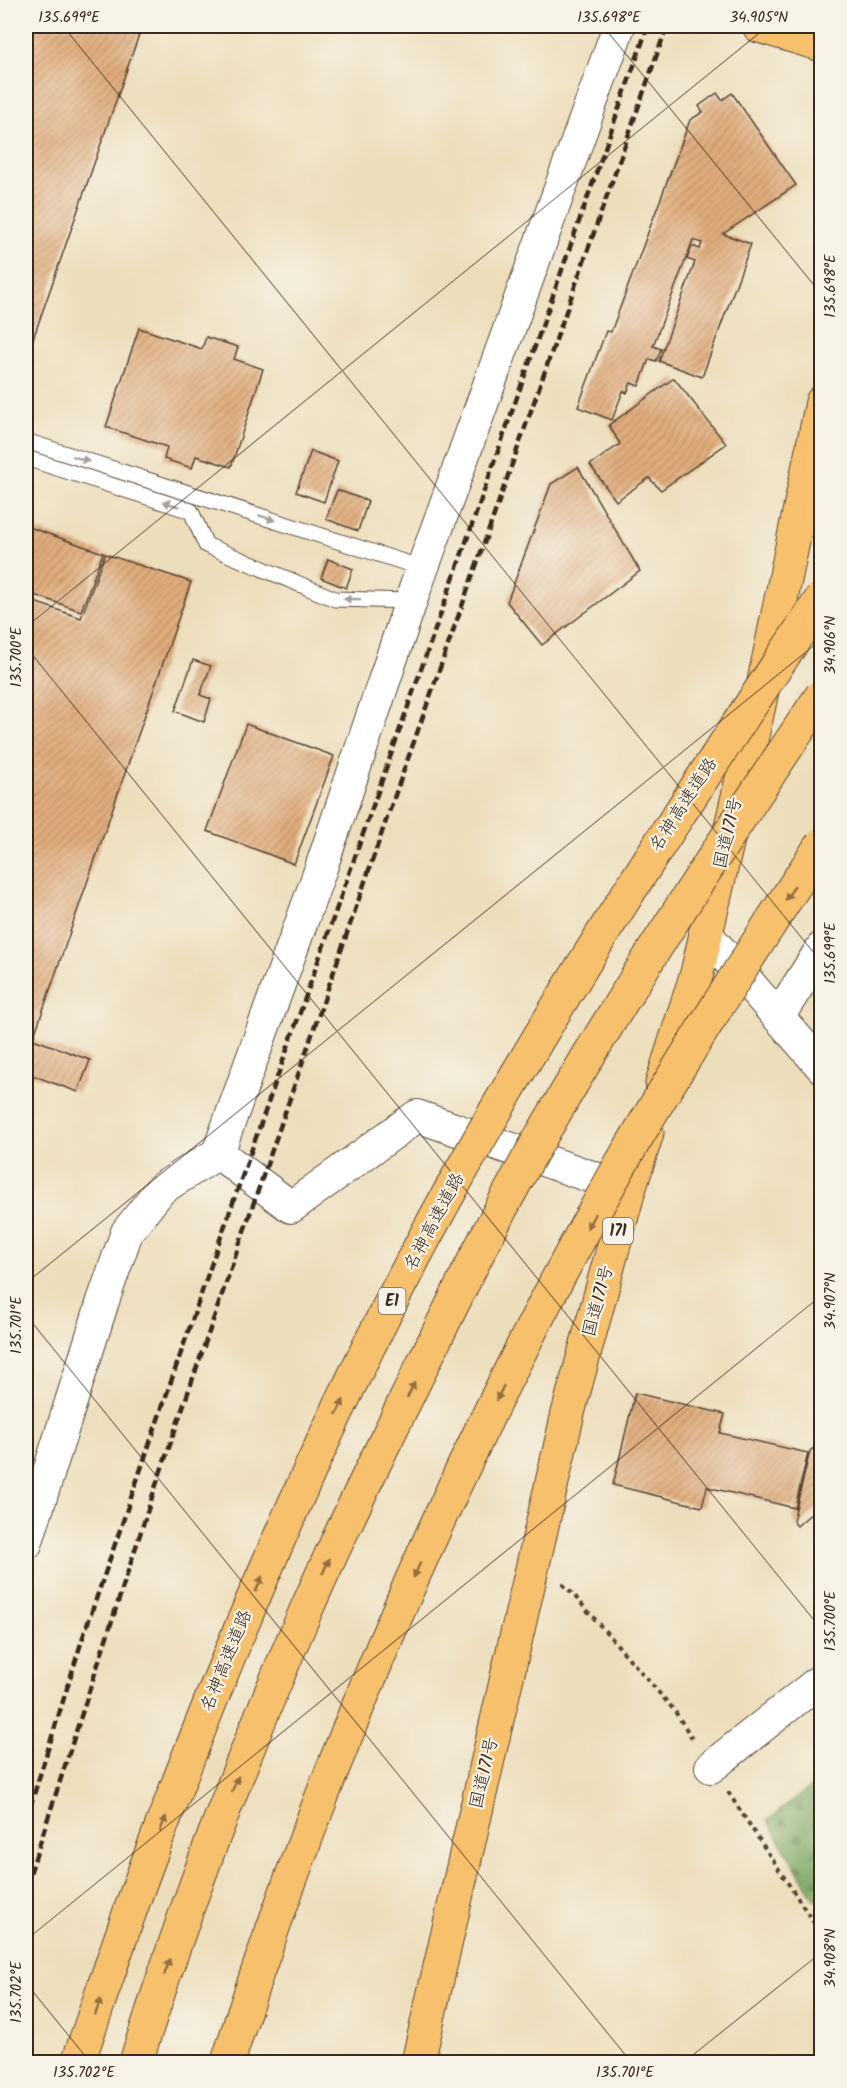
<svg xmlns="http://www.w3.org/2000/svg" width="847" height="2088" font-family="Kalam,'Klee One',sans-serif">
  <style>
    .forest { fill: url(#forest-firs); stroke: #5b683f; stroke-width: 1.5 }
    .building { fill: url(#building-hatch) }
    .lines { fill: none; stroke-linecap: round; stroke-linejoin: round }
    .service-casing { stroke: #564536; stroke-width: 17 }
    .minor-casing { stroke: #564536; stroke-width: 34 }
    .trunk-casing { stroke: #564536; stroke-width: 35 }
    .path { stroke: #564536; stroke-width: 4; stroke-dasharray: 4.5 4.5; stroke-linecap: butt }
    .service { stroke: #fff; stroke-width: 15 }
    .minor { stroke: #fff; stroke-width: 32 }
    .trunk { stroke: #f7c06c; stroke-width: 33 }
    .rail { stroke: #3b2a1e; stroke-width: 4.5; stroke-dasharray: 9 4.5; stroke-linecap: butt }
    .motorway-bridge-casing { stroke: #564536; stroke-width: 35; stroke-linecap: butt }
    .motorway-bridge { stroke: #f7c06c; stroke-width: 33 }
    .oneway { fill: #a79f9a }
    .oneway2 { fill: #906e41 }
    .ticks { fill: none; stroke: #3b2a1e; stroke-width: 1.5; stroke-opacity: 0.45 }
    .labels { text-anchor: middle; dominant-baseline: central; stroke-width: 4.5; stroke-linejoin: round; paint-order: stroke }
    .shield { fill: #f7f3e8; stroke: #73665b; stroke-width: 1.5 }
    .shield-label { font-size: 16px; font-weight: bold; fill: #3b2a1e }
    .street-label { font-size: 18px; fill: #3b2a1e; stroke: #f7f3e8 }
    .neatline { fill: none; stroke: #3b2a1e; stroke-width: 2 }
    .ticks-label { font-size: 15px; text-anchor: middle; fill: #3b2a1e }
  </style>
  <defs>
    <pattern id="forest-firs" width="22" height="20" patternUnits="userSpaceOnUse" patternTransform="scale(1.5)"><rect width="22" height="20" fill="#7ba760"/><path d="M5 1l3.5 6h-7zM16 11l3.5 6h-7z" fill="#66884f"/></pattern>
    <pattern id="building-hatch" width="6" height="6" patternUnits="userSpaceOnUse" patternTransform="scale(1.5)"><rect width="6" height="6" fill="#e1ad7d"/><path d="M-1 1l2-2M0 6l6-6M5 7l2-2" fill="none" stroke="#b88d66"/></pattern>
  </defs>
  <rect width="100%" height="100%" fill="#f7f3e8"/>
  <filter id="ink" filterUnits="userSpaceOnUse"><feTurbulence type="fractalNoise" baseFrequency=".0167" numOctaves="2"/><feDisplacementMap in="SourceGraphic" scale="12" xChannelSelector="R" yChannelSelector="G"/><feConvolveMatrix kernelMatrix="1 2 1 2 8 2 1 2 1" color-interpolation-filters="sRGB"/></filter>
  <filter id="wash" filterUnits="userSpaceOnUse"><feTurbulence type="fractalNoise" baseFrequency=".008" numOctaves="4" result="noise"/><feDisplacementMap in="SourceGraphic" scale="24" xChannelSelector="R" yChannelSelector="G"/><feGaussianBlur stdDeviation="1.35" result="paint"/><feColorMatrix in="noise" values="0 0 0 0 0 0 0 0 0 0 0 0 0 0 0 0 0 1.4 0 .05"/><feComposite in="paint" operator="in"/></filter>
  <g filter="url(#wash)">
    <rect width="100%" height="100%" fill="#eddebb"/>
    <path class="forest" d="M821,1779V1897L815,1901L768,1820Z"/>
    <g id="blocks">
      <path class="building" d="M26,26H142L26,359Z
        M717,93L722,100L732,93L796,185L723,234L751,244L702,377L659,361L695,262L687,259L692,246L700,249L702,243L693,240L653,346L661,349L656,361L649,359L639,386L631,383L627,393L623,391L612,420L578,407L606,331L611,332L690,120L703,112L699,106Z
        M139,328L202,349L206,337L238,347L234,359L263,369L231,467L196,456L192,468L164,459L167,447L106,427Z
        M674,378L726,444L661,490L649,478L616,501L590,465L620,444L609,425Z
        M311,451L338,461L324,502L296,492Z
        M578,467L640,571L542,645L507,602L551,484Z
        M337,490L368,501L358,531L326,519Z
        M26,526L103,553L81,611L26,592Z
        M105,554L191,582L33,1039L90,1060L78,1092L26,1073V599L81,618Z
        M328,559L353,569L346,588L321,578Z
        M193,660L211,666L200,695L211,699L204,722L175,711Z
        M246,724L334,756L294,864L207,831Z
        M635,1393L725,1414L720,1433L808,1453L795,1508L707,1487L702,1507L613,1485Z
        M822,1441V1504L797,1526L793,1521L810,1451Z"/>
    </g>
  </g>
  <g filter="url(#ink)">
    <use href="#blocks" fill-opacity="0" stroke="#564536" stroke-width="1.5"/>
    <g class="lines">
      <g class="service-casing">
        <path id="service" d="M26,441L422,568
          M26,458L191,511L206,545L335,599L411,601"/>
      </g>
      <g class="minor-casing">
        <path id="minor" d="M705,933L822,1067
          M778,1017L822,948
          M218,1153L320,871L415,589L619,26
          M26,1544L103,1301L127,1232L161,1189L218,1153L291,1207L417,1116L629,1190
          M711,1767L822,1679"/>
      </g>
      <g class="trunk-casing">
        <path id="trunk" d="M759,26L822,45
          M662,1083L697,973L758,710L822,402
          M418,2062L568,1413L629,1190L647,1133"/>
      </g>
      <path class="path" d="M562,1584L572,1593L674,1710L694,1741
        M728,1792L822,1935"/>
      <use href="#service" class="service"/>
      <use href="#minor" class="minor"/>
      <use href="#trunk" class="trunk"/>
      <path class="rail" d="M26,1820L82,1640L218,1245L648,26
        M26,1886L155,1488L388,815L667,26"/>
      <g class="motorway-bridge-casing">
        <path id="motorway-bridge" d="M78,2062C101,1997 122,1931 146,1867C227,1652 316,1441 424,1239C543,1017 682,807 822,598
          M136,2062C184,1908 242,1756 307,1608C338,1537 372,1468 406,1399C449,1311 491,1223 540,1138C627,987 724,840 822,695
          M228,2062C258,1965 294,1868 331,1773C414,1563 510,1358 622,1162C685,1054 753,949 822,844"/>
      </g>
      <use href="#motorway-bridge" class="motorway-bridge"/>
    </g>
    <defs><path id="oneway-solid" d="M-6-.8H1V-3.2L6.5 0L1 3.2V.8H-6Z" transform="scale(1.5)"/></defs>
    <g class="oneway">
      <use href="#oneway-solid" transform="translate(81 459) rotate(18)"/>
      <use href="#oneway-solid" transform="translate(171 504) rotate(-162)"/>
      <use href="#oneway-solid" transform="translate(267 518) rotate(18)"/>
      <use href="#oneway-solid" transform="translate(352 599) rotate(-178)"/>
    </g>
    <g class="oneway2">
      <use href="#oneway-solid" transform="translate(790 893) rotate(123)"/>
      <use href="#oneway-solid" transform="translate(591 1221) rotate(118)"/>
      <use href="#oneway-solid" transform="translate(411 1390) rotate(-64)"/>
      <use href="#oneway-solid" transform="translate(500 1393) rotate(116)"/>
      <use href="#oneway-solid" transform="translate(340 1407) rotate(-64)"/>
      <use href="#oneway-solid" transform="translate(326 1566) rotate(-65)"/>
      <use href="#oneway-solid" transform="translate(417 1570) rotate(114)"/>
      <use href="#oneway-solid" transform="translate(259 1584) rotate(-67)"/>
      <use href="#oneway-solid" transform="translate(235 1784) rotate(-68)"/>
      <use href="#oneway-solid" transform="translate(163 1824) rotate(-69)"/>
      <use href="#oneway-solid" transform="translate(167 1967) rotate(-71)"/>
      <use href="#oneway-solid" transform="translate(98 2007) rotate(-71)"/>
    </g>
  </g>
  <path class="ticks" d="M63,26L822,963M603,26L822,295M26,627L768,26M26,647L822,1630M26,1283L822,639M26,1315L631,2062M26,1940L822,1295M26,1983L90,2062M684,2062L822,1952"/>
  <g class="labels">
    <g class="shield">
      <rect x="603" y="1218" width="30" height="26" rx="4.5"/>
      <rect x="378.5" y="1288" width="27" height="26" rx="4.5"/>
    </g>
    <g class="shield-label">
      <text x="618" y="1231">171</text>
      <text x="392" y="1301">E1</text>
    </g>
    <g class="street-label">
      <text transform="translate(684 805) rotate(-57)">名神高速道路</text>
      <text transform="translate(729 833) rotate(-77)">国道171号</text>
      <text transform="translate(435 1222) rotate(-62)">名神高速道路</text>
      <text transform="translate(599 1301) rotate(-75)">国道171号</text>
      <text transform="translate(227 1661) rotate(-68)">名神高速道路</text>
      <text transform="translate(485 1773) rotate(-77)">国道171号</text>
    </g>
  </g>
  <rect width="847" height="2088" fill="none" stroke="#f7f3e8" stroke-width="66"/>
  <rect x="33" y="33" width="781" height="2022" class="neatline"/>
  <g class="ticks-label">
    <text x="69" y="22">135.699°E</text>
    <text x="609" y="22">135.698°E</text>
    <text x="759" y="22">34.905°N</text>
    <text transform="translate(830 286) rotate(-90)" y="5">135.698°E</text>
    <text transform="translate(830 645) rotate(-90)" y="5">34.906°N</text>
    <text transform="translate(16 657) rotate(-90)" y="5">135.700°E</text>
    <text transform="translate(830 953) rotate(-90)" y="5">135.699°E</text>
    <text transform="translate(830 1301) rotate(-90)" y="5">34.907°N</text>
    <text transform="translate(16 1325) rotate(-90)" y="5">135.701°E</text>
    <text transform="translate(830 1621) rotate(-90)" y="5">135.700°E</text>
    <text transform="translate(830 1958) rotate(-90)" y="5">34.908°N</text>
    <text transform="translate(16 1992) rotate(-90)" y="5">135.702°E</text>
    <text x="84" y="2077">135.702°E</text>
    <text x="625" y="2077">135.701°E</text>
  </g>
</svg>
